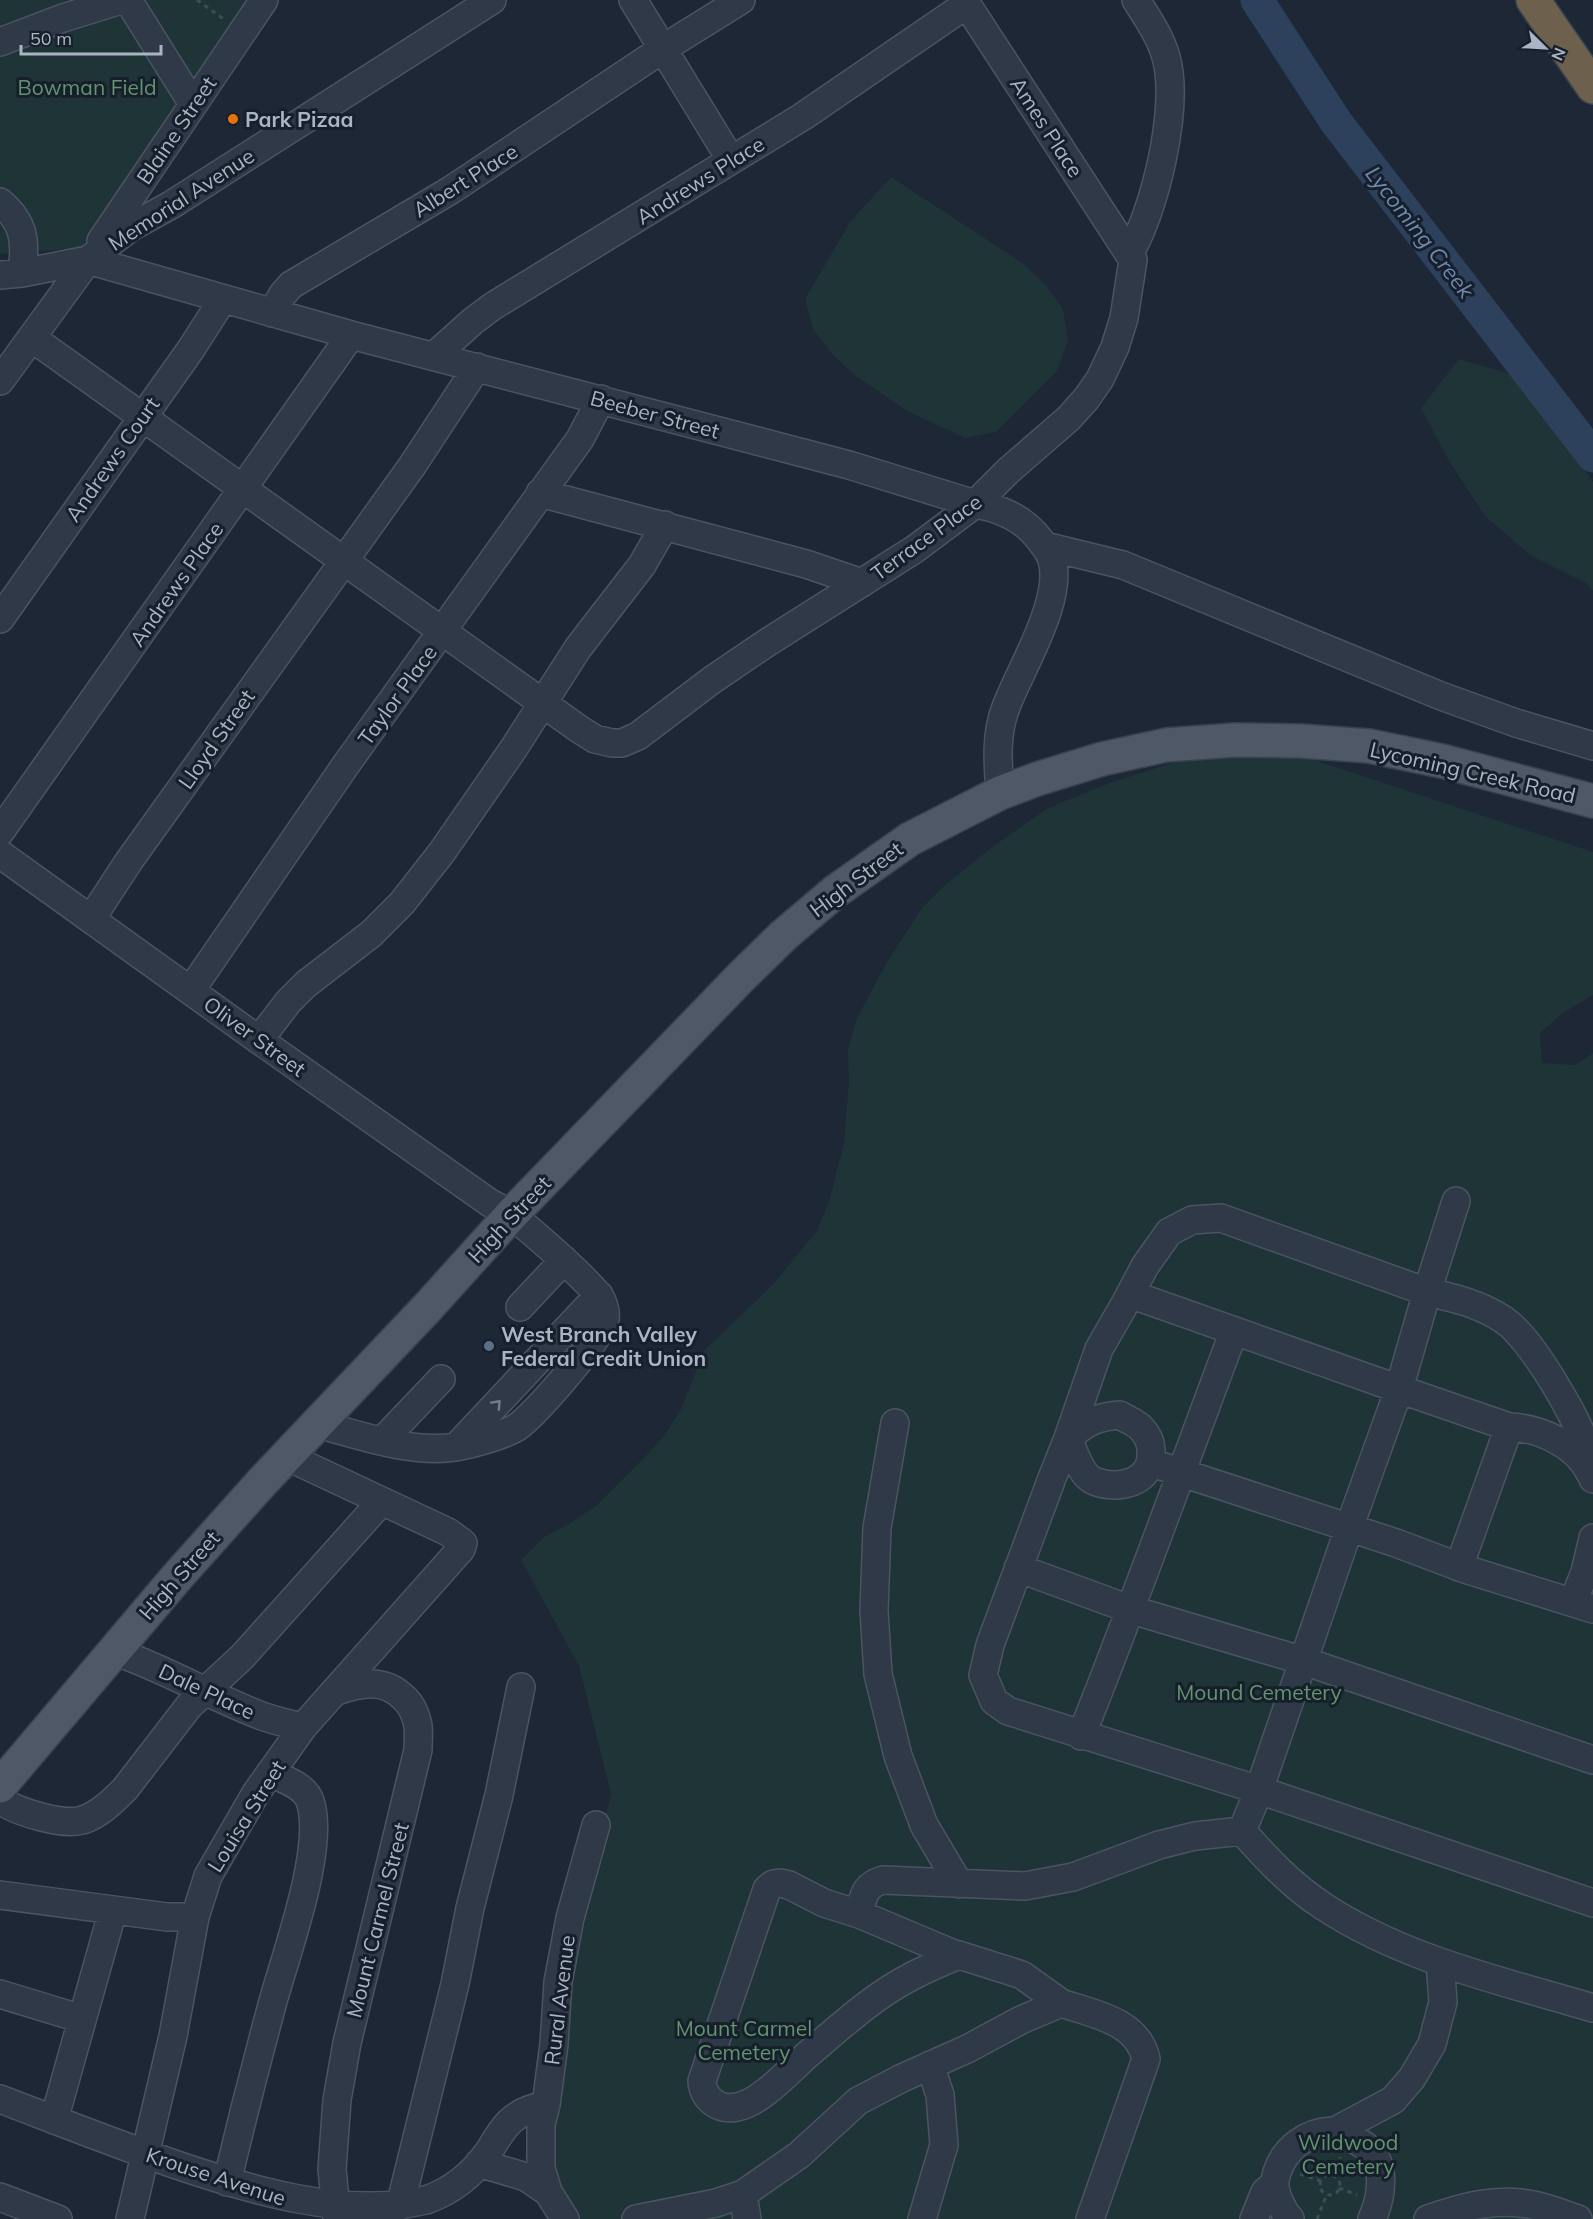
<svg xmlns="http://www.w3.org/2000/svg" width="1593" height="2219" font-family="Mulish,sans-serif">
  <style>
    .green { fill: #1f3437 }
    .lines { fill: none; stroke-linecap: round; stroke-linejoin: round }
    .river { stroke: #2d415d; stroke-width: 33 }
    .minor-casing { stroke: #4b5462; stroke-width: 30 }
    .major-casing { stroke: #3a4250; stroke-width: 36 }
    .highway-casing { stroke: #38414e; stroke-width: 36 }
    .path { stroke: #395052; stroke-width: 3; stroke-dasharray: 4.5 4.5; stroke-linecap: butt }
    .minor { stroke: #303947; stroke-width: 27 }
    .major { stroke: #4e5867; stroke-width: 33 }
    .highway { stroke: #6d614d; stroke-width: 33 }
    .oneway { stroke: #737d8c }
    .food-dot { fill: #e8710a; stroke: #161f2b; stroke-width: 2 }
    .service-dot { fill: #5c6f8a; stroke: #161f2b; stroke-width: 2 }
    .labels { text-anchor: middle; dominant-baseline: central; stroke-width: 6; stroke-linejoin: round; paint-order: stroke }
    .park-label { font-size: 21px; fill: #61956d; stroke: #161f2b }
    .poi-label { font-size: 21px; font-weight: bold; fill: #aab4c4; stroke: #161f2b; text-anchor: start }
    .street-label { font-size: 21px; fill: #aab4c4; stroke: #161f2b }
    .water-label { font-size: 22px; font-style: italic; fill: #6f8ab0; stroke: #161f2b }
  </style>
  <rect width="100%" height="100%" fill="#1d2736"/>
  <path class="green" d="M0,0H254L81,248L0,254Z
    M891,177L1021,262L1044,283L1063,309L1068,340L1057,371L996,432L965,438L907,411L856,376L832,354L813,329L805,299L850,222Z
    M1459,359L1517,376L1593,482V591L1586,583L1530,555L1485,516L1449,461L1421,408Z
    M1293,753L1593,852V995L1563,1013L1540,1033L1542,1063L1575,1065L1593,1053V2219H553L552,2122L573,1954L611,1794L579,1666L521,1560L544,1537L570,1523L596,1506L642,1460L664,1436L681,1409L704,1351L775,1282L816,1232L829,1202L844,1143L849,1081L848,1049L857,1018L887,962L922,908L944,886L995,845L1048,808L1107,784L1168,764L1198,758Z"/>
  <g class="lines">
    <path class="river" d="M1257,0L1336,122L1593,456"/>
    <g class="minor-casing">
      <path id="minor" d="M128,0L193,104
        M633,0L731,160
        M0,42L63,18L121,0
        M0,202C25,223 26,242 22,273
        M101,241L264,0
        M1129,254C1155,211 1180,106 1166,57C1160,36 1148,19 1136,0
        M0,275L22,273L88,260L351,335L849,465L975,504C998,508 1019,516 1035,534C1041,541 1047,548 1051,557C1066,597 1020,669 1006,707C995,735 998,765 1000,793
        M272,313L283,294L291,285L451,190L664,48L741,0
        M32,338L579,729L595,739L612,743H622L638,736L712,680L768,642L915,549L975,504L1008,471L1069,418L1086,399L1100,379L1115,347L1124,318L1133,260L964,0
        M434,356L473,321L493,306L802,117L967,4
        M0,381L88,260L131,227L171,205L492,0
        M540,493L806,564L862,583
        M1045,546L1123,565L1441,696L1516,723L1593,746
        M0,619L191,349L223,299
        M0,832L351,335
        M0,854L259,1040L490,1203C496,1206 503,1210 509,1214C524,1224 598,1288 602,1301C604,1306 606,1314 605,1319C601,1340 538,1410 520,1425C507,1435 472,1444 456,1447C410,1454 360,1435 317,1424
        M91,919L129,861L412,466L477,367
        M191,990L345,766L580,439L601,399
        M259,1040L288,1002L306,984L371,934L402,903L442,852L514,748L578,648L642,565L665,525
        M1456,1201L1427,1292C1455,1298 1480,1304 1504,1320C1532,1339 1581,1423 1589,1456C1591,1463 1592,1471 1593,1479
        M1130,1294L1399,1389L1427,1292L1221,1218L1192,1220L1169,1232L1145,1266L1126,1302L1099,1349L1068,1438L1052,1478L990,1645L983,1675L994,1701L1008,1711L1259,1790L1349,1528L1399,1389L1509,1427L1459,1567
        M520,1307L564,1260
        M1120,1415C1126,1419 1134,1422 1140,1427C1147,1434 1151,1442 1151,1451C1154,1482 1119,1491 1094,1481C1080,1475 1074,1451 1068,1438C1086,1422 1096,1417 1120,1415Z
        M895,1423L877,1528L874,1611L878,1674L898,1756L924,1825L959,1884
        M1509,1427C1539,1428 1576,1444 1590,1473
        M382,1441L441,1379
        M457,1446L599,1295
        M1152,1463L1396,1543L1465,1569L1593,1609
        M1018,1568L1132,1610L1304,1661L1593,1760
        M1573,1602L1585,1572L1593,1538
        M113,1651C165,1668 211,1697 262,1716C275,1721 290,1724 303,1727
        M337,1691C361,1683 383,1678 403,1697C411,1704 416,1715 418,1726C419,1734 418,1742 418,1750L347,2043L337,2100L332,2169L337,2219
        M1081,1736C1135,1602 1183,1466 1234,1331
        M0,1800C17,1812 63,1826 83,1820C100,1814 113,1801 125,1789L189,1706L242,1657L381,1502
        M0,1895L167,1917H195
        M1593,1903L1259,1790L1242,1831C1266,1858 1292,1886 1323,1906C1403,1959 1502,1981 1593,2008
        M859,1914C864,1896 863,1886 883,1880L1025,1886L1073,1877L1159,1845L1195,1836L1242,1831
        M959,1955C924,1969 897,1982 867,2005C846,2021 827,2038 807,2055C789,2071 760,2103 737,2107C719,2111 703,2099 702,2081L767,1889L773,1884L780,1883L789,1885L824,1903L859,1914L954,1954L959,1955L1022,1975L1061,2003
        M0,1994L82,2019
        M0,2099C58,2121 116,2144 174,2164C250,2190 345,2219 426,2200C452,2191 473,2174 489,2151C497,2139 504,2124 517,2116C525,2110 536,2107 546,2105
        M54,2120L113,1910
        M1335,2131L1393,2100L1412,2078L1432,2044L1443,2002L1440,1962
        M479,2163L526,2177L548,2192
        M227,2182C241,2123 256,2064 272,2005C285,1956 326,1848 310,1801C305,1786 284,1779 270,1773
        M0,2197L58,2219
        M400,2206L455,1984L470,1908L499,1795L521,1687
        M130,2219L173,2036L195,1917L208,1876L256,1793L303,1727L461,1549L463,1543L448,1532L303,1464L289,1454
        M565,2219L548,2192L541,2168V2124L546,2105L554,2044L558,1982L570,1918L596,1825
        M636,2219L716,2203L743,2194
        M747,2219L743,2194L799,2155L858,2101L902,2078L967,2049L1021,2020L1061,2003C1094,2014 1138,2021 1146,2059L1090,2219
        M922,2219L944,2145L940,2095L930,2065
        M1254,2219L1265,2192L1274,2184
        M1290,2219C1283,2211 1276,2197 1275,2186C1274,2181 1276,2177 1277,2172C1285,2148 1307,2132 1332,2131C1340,2131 1347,2136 1354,2139C1358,2142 1365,2145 1369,2149C1387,2167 1381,2199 1372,2219
        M1428,2219C1462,2207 1497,2197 1533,2205C1548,2208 1563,2214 1578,2219"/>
    </g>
    <g class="major-casing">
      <path id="major" d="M0,1786L177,1577L263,1481L428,1307L511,1215L741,977L784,935L836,891L910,839L1000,793L1037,779L1102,759L1166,745L1235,740L1301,741L1369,746L1442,761L1593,801"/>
    </g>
    <g class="highway-casing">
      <path id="highway" d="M1533,0L1593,87"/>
    </g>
    <path class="path" d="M197,0L225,20
      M1300,2174L1321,2181
      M1333,2175L1340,2157
      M1320 2185a10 10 0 1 1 20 0a10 10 0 1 1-20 0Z
      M1339,2188L1357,2195
      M1317,2219L1327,2194"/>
    <use href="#minor" class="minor"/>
    <use href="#major" class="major"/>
    <use href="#highway" class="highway"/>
  </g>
  <defs><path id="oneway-chevron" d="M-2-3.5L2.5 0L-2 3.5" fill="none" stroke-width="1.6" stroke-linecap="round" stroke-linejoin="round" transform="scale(1.5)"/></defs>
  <use class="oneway" href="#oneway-chevron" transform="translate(497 1404) rotate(-47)"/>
  <circle class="food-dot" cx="233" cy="119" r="6"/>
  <circle class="service-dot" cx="489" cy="1346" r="6"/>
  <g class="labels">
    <g class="park-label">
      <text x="87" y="87">Bowman Field</text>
      <text x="1259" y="1692">Mound Cemetery</text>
      <text x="744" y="2028">Mount Carmel<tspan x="744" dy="24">Cemetery</tspan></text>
      <text x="1348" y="2142">Wildwood<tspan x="1348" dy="24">Cemetery</tspan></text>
    </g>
    <g class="poi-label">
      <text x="245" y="119">Park Pizaa</text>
      <text x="501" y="1334">West Branch Valley<tspan x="501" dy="24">Federal Credit Union</tspan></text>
    </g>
    <g class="street-label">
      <text transform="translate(1047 127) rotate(57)">Ames Place</text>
      <text transform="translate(176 130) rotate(-56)">Blaine Street</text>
      <text transform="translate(465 180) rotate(-32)">Albert Place</text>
      <text transform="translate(700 180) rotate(-32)">Andrews Place</text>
      <text transform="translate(181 199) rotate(-33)">Memorial Avenue</text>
      <text transform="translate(655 414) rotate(15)">Beeber Street</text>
      <text transform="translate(112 459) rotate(-55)">Andrews Court</text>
      <text transform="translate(926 537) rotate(-36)">Terrace Place</text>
      <text transform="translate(176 584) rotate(-55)">Andrews Place</text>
      <text transform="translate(397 695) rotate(-54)">Taylor Place</text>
      <text transform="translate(216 739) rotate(-55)">Lloyd Street</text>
      <text transform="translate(1473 772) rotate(13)">Lycoming Creek Road</text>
      <text transform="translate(856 879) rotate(-37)">High Street</text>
      <text transform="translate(255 1036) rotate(36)">Oliver Street</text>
      <text transform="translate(509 1219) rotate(-47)">High Street</text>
      <text transform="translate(179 1575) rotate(-49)">High Street</text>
      <text transform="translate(207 1691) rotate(25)">Dale Place</text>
      <text transform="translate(246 1816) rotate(-58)">Louisa Street</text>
      <text transform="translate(377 1920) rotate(-76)">Mount Carmel Street</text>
      <text transform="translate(559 2000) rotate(-83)">Rural Avenue</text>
      <text transform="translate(216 2176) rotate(18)">Krouse Avenue</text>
    </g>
    <g class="water-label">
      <text transform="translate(1420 232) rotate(52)">Lycoming Creek</text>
    </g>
  </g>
  <g transform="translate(1545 48) rotate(114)" stroke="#161f2b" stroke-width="4.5" paint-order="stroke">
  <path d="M0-4.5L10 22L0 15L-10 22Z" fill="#aab4c4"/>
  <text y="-9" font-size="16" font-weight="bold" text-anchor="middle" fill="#aab4c4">N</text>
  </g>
  <path d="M21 45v9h140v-9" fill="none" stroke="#aab4c4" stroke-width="3"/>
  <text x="30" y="45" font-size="18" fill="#aab4c4" stroke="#161f2b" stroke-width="4.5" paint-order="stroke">50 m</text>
</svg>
